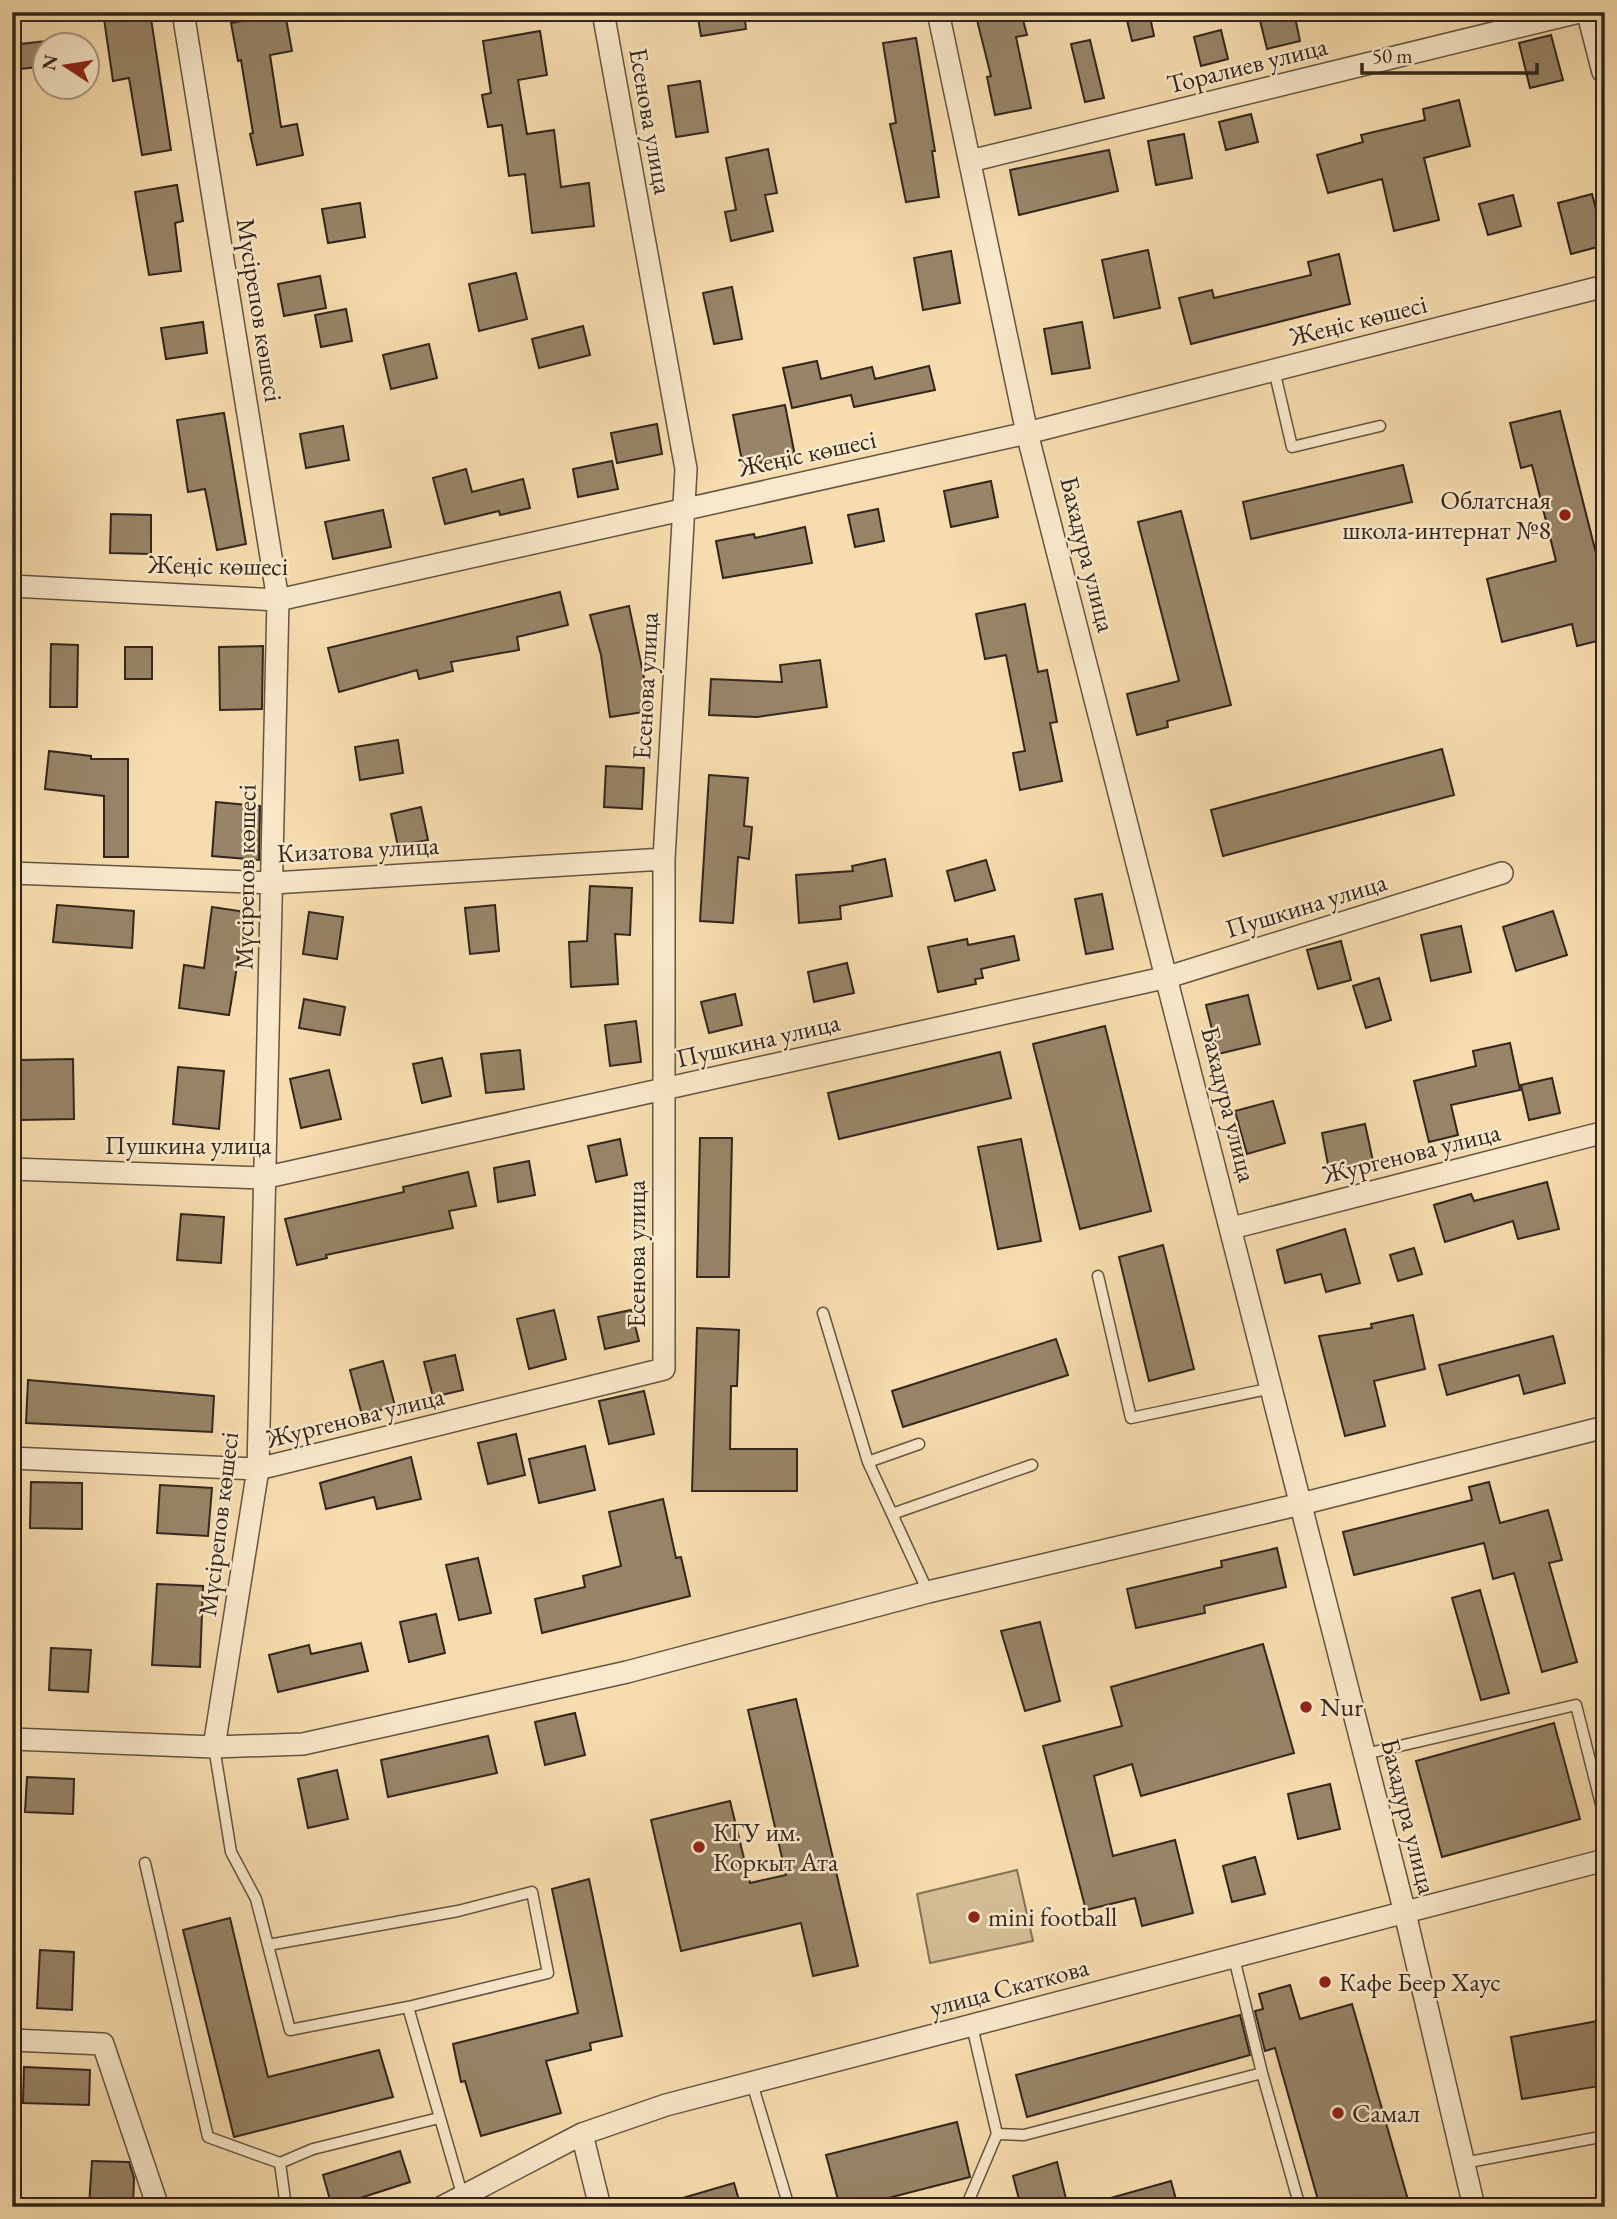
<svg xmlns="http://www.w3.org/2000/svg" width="1617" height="2219" font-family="'EB Garamond',serif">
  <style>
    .green { fill: #d5bd95; stroke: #847259; stroke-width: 2 }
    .building { fill: #988568; stroke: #32261d; stroke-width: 2 }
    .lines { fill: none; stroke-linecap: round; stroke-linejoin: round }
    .service-casing { stroke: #635441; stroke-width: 13 }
    .minor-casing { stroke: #635441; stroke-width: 24 }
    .tertiary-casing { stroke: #635441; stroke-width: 29 }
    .service { stroke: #f9e8ca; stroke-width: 10 }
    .minor { stroke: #f9e8ca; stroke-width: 21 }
    .tertiary { stroke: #f9e8ca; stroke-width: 26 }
    .poi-dot { fill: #8f2418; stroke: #f9e8ca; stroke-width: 2.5 }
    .labels { text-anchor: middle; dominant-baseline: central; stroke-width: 5; stroke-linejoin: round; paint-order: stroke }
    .street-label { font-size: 26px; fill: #32261d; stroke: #f9e8ca }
    .poi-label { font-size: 26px; fill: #32261d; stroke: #f9e8ca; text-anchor: start }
  </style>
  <rect width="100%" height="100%" fill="#f6dcae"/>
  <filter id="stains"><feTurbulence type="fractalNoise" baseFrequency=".00286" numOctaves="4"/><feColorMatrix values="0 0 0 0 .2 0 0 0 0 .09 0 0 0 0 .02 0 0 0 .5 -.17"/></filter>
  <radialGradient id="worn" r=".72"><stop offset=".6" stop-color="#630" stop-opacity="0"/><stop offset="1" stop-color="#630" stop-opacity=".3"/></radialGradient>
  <path class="green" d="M1017,1870L1033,1941L930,1963L917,1894Z"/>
  <path class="building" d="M103,12H150L171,150L142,155L129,78L113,81Z
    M697,12H744L746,29L701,36Z
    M975,12H1021L1027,35L1016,37L1031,108L995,115L987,77L991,76Z
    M1125,12H1149L1154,36L1132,41Z
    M1258,12H1294L1300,41L1267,49Z
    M285,13L292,51L270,55L281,127L297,124L303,155L257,165L250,134L253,133L241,60L238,61L231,23Z
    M1221,30L1228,59L1201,66L1194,37Z
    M540,31L547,75L518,80L527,134L554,130L561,187L589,183L594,226L532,233L525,174L509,176L502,125L488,127L482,95L491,93L483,41Z
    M1551,35L1563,80L1530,88L1519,43Z
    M916,38L935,151H932L939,197L906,202L890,124L896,123L883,43Z
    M1090,40L1104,98L1085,102L1071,44Z
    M46,41V66L12,70V45Z
    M700,81L708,132L676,137L668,86Z
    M1459,100L1470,146L1424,158L1439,220L1394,231L1382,179L1328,193L1317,155L1363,142L1361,135L1425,120L1423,109Z
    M1251,114L1258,142L1226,150L1219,122Z
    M1184,134L1192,178L1156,185L1148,141Z
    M768,149L777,193L765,195L773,231L731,241L725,212L736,210L726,158Z
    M1109,150L1118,191L1019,215L1010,170Z
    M177,185L183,221L175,223L181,271L149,275L135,192Z
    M1592,194L1605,245L1571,254L1558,203Z
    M1513,195L1521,226L1488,235L1479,204Z
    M360,203L365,237L328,243L322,209Z
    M1148,250L1160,308L1114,318L1102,260Z
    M951,251L960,303L923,310L914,258Z
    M1339,254L1350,304L1191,344L1179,298L1212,290L1214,298L1311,275L1308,262Z
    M516,273L527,319L479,331L469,284Z
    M320,276L326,308L284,316L278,284Z
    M732,287L742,339L714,344L703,293Z
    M346,309L352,341L321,347L315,315Z
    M203,322L207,353L166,359L161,328Z
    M1082,322L1090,368L1052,374L1044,329Z
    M583,326L590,355L539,368L532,339Z
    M429,344L437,378L391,389L383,355Z
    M817,361L821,379L872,367L875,379L929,366L935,390L854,407L851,395L792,408L783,368Z
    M785,405L795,456L743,466L733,415Z
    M1560,411L1599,565L1605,564V639L1577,646L1572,624L1502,642L1487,579L1556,561L1532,465L1521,468L1510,423Z
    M224,413L246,544L217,550L205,489L188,492L177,420Z
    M657,424L662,454L617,463L611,433Z
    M343,426L349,460L306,468L300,434Z
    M612,461L618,489L578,497L573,469Z
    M1403,465L1412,502L1251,539L1243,502Z
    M466,469L472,492L523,479L530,508L500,515L499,511L445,524L433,478Z
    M991,481L998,517L951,527L944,491Z
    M878,509L884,541L855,547L848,515Z
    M383,510L391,547L333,559L325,522Z
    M1181,511L1231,705L1167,721L1168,727L1137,735L1127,694L1179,681L1138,522Z
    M111,514L151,515V554L110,553Z
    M805,527L812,563L723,578L716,541L754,534L755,538Z
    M560,592L568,625L517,637L519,650L451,662L453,671L419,679L417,670L339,692L328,648Z
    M1025,604L1038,672L1047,670L1057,722L1050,723L1062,781L1020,790L1013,753L1025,751L1006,655L985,659L976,614Z
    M629,606L651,711L610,717L601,655L590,615Z
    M51,644L78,645L77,707H50Z
    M263,646L262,709L220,710L219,647Z
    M125,647H152V679H125Z
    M820,660L827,707L757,717L709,715L711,679L782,682L780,665Z
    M398,740L403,773L360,780L355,747Z
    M1442,749L1454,795L1223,856L1211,810Z
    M49,751L91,756V759H128V857H104V796L45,789Z
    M606,766L644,768L642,809L604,807Z
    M709,775L748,778L744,826L752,827L749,859L738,857L733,923L700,921Z
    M216,802L260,806L259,860L212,856Z
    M421,807L428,840L398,846L391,814Z
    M885,859L892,896L840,906L841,919L799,923L796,875L853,871L852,866Z
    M986,860L995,890L955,901L947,871Z
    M590,886L632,888L630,935L615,934L618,984L571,987L569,942L587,941Z
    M1102,894L1113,949L1086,954L1075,899Z
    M57,905L134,911L132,948L53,942Z
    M495,905L499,951L470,954L465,908Z
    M212,907L246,912L229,1015L179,1008L184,965L204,968Z
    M1553,911L1567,955L1516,971L1503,927Z
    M309,912L343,917L337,959L303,954Z
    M1461,926L1471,972L1431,981L1421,935Z
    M1014,936L1019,960L981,969L983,978L975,979L976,984L938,992L928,947L967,939L968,945Z
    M1341,941L1351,980L1318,989L1307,950Z
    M847,963L854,993L814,1002L808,972Z
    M1379,978L1391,1020L1366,1028L1353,986Z
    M735,994L742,1025L709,1033L701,1002Z
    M1248,995L1260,1044L1218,1054L1206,1005Z
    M304,999L345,1007L340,1035L299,1028Z
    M636,1021L641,1062L610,1066L605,1025Z
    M1105,1026L1151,1211L1080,1229L1033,1044Z
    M1510,1043L1520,1090L1451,1105L1458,1135L1429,1142L1414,1081L1476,1066L1473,1051Z
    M520,1050L524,1089L486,1093L481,1054Z
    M1000,1052L1011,1098L839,1139L828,1093Z
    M442,1058L451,1096L422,1103L413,1064Z
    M73,1059L74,1119L21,1120L20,1060Z
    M178,1067L224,1071L219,1129L173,1124Z
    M329,1070L341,1119L301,1128L290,1079Z
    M1552,1078L1560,1113L1529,1120L1521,1085Z
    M1273,1101L1285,1143L1247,1154L1235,1111Z
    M1365,1124L1373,1161L1329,1170L1322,1133Z
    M700,1138H732L729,1277H697Z
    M620,1139L627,1175L596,1182L588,1146Z
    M1021,1139L1041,1241L998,1249L978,1147Z
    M529,1161L535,1195L498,1202L494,1168Z
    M468,1172L476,1206L449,1211L453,1228L326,1255L327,1258L297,1265L285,1219L404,1192L403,1187Z
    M1547,1182L1559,1229L1518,1239L1513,1221L1445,1242L1434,1205L1471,1194L1474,1201Z
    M181,1214L224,1217L221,1263L177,1260Z
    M1345,1229L1360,1283L1326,1292L1321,1274L1285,1283L1277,1250Z
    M1163,1245L1194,1369L1149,1381L1119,1257Z
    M1414,1248L1422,1274L1398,1281L1390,1255Z
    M554,1310L566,1359L529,1369L517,1319Z
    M631,1310L639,1341L605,1349L598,1317Z
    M1413,1315L1425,1369L1374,1381L1385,1426L1345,1436L1319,1336L1372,1328L1371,1324Z
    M697,1328L739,1330L737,1386H731L730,1449H797V1491H692Z
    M1553,1336L1565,1383L1524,1394L1519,1375L1447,1395L1439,1365Z
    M1056,1339L1068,1375L903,1427L892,1391Z
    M455,1355L463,1390L433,1397L424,1362Z
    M383,1361L395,1406L362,1415L350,1370Z
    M28,1380L214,1396L212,1432L26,1423Z
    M644,1391L654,1434L609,1444L599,1401Z
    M516,1434L525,1475L488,1484L478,1443Z
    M585,1446L595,1490L539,1503L529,1459Z
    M411,1457L421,1499L377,1509L374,1497L326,1509L320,1483Z
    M31,1482L82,1483V1529L30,1528Z
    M1489,1482L1500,1523L1548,1510L1562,1560L1549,1563L1577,1662L1542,1672L1514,1573L1493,1579L1484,1543L1354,1575L1343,1532L1472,1500L1469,1487Z
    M160,1485L212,1488L208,1536L157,1533Z
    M663,1499L676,1558L681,1557L690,1596L542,1633L535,1599L585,1587L583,1576L621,1566L609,1512Z
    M1277,1548L1286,1587L1204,1606L1205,1613L1136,1628L1127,1589L1222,1567L1221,1561Z
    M478,1558L491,1613L459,1620L446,1565Z
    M157,1584L203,1586L200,1667L152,1665Z
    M1480,1590L1509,1693L1481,1700L1452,1598Z
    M436,1614L445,1653L409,1662L400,1622Z
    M1040,1622L1060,1701L1025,1711L1001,1631Z
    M361,1643L368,1671L278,1692L269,1655L309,1645L311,1654Z
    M1263,1644L1294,1753L1141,1796L1132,1764L1094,1776L1113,1856L1175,1840L1193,1913L1142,1926L1135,1898L1086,1910L1043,1746L1122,1726L1111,1687Z
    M51,1648L91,1650L88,1692L49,1690Z
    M796,1699L858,1966L813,1976L801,1923L681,1951L651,1820L730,1801L750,1883L786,1875L748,1710Z
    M575,1713L585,1755L545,1765L535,1722Z
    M1554,1723L1580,1819L1442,1857L1416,1761Z
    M488,1736L497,1773L388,1797L381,1760Z
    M337,1770L348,1819L308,1828L298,1779Z
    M27,1777L74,1779L73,1814L25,1812Z
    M1330,1784L1340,1829L1298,1839L1288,1794Z
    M1255,1857L1265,1894L1232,1902L1223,1866Z
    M589,1879L622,2036L590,2043L591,2050L546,2061L561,2113L481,2136L465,2081L461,2082L453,2044L578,2013L552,1889Z
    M230,1918L268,2077L379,2050L393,2097L234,2137L183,1930Z
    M40,1950L74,1952L72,2010L37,2008Z
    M1290,1985L1300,2019L1352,2004L1410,2207H1320L1275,2048L1265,2051L1255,2011L1263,2009L1259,1994Z
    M1240,2015L1250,2055L1027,2117L1016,2075Z
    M1603,2020L1605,2085L1522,2099L1511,2037Z
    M24,2067L90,2070L89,2105L23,2103Z
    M957,2122L970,2177L853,2207H840L826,2155Z
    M400,2151L410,2182L332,2207L323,2175Z
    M92,2161L129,2162L134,2178L133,2207L89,2206Z
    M1057,2162L1068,2207H1021L1013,2176Z
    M1171,2181L1178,2207H1101L1100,2201Z
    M734,2183L741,2207H670L669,2202Z"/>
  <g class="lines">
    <g class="service-casing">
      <path id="service" d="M1274,370L1292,447L1380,426
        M1098,1276L1131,1418L1272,1388
        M823,1313L868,1462L928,1592
        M868,1462L919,1444
        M892,1514L1032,1465
        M214,1747L231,1852L256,1899L290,2030L408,2007L462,2194
        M1365,1754L1576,1705L1605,1820
        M145,1863L208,2137L280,2163L286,2207
        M268,1945L458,1911L532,1892L548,1973L408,2007
        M1262,2073L1300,2207
        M752,2083L789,2207
        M997,2134L1024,2135L1262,2073L1234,1958
        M280,2163L313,2149L439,2118
        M1464,2163L1605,2136
        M966,2207L997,2134L972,2026"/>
    </g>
    <g class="minor-casing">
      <path id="minor" d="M183,12L278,600L258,1469L214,1747
        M938,12L1027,433L1405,1913L1474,2207
        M970,161L1579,12
        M12,586L278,600L1027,433L1605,286
        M12,873L273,883L664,859
        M12,1169L263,1178L1168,977L1502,873
        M1232,1228L1605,1132
        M12,1458L258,1469L664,1369V859L686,469L603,12
        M12,1739L214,1747L303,1744L627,1672L928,1592L1301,1504L1605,1427
        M12,2040L103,2044L158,2207
        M582,2134L600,2207
        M442,2207L582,2134L666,2105L1605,1860"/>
    </g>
    <g class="tertiary-casing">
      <path id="tertiary" d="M1590,12L1605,70"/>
    </g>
    <use href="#service" class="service"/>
    <use href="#minor" class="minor"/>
    <use href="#tertiary" class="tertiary"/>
  </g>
  <g class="poi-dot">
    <circle cx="1565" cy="515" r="7"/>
    <circle cx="1306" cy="1707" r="7"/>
    <circle cx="699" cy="1847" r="7"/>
    <circle cx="974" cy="1917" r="7"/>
    <circle cx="1325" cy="1982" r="7"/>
    <circle cx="1338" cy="2113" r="7"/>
  </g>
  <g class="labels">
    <g class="street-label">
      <text transform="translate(1247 65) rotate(-14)">Торалиев улица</text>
      <text transform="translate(651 121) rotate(80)">Есенова улица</text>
      <text transform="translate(260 310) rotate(81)">Мүсірепов көшесі</text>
      <text transform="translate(1358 320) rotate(-14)">Жеңіс көшесі</text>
      <text transform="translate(807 453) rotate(-12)">Жеңіс көшесі</text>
      <text transform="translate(1088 554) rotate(76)">Бахадура улица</text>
      <text transform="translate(218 565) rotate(1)">Жеңіс көшесі</text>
      <text transform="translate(645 686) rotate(-87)">Есенова улица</text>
      <text transform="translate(358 849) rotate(-3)">Кизатова улица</text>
      <text transform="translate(245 877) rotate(-89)">Мүсірепов көшесі</text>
      <text transform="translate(1306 905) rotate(-17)">Пушкина улица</text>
      <text transform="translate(758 1040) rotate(-13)">Пушкина улица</text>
      <text transform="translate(1229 1104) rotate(76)">Бахадура улица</text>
      <text x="188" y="1145">Пушкина улица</text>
      <text transform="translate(1411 1153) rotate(-14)">Жургенова улица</text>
      <text transform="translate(636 1254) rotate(-90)">Есенова улица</text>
      <text transform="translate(355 1417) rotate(-14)">Жургенова улица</text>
      <text transform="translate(218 1524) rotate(-83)">Мүсірепов көшесі</text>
      <text transform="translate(1409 1816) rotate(76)">Бахадура улица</text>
      <text transform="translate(1009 1987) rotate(-15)">улица Скаткова</text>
    </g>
    <g class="poi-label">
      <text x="1551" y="500" text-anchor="end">Облатсная<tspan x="1551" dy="30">школа-интернат №8</tspan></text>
      <text x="1320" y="1707">Nur</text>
      <text x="713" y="1832">КГУ им.<tspan x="713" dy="30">Коркыт Ата</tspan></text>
      <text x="988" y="1917">mini football</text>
      <text x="1339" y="1982">Кафе Беер Хаус</text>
      <text x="1352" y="2113">Самал</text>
    </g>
  </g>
  <rect width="1617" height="2219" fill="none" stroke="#f6dcae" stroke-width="42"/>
  <rect x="14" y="14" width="1589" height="2191" fill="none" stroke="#32261d" stroke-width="3.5"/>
  <rect x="21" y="21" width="1575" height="2177" fill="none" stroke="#32261d" stroke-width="2"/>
  <g transform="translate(66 66) rotate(282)"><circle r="33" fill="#f9e8ca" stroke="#a99a85" stroke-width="2"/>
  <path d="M0-5L12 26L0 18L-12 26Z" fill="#8f2418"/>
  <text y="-10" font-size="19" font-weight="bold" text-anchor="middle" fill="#32261d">N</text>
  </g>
  <path d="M1362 63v10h175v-10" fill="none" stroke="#32261d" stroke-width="3.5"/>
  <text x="1372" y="63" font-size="21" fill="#32261d" stroke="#f9e8ca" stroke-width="5" paint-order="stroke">50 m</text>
  <rect width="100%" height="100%" filter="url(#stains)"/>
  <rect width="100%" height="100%" fill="url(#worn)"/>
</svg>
